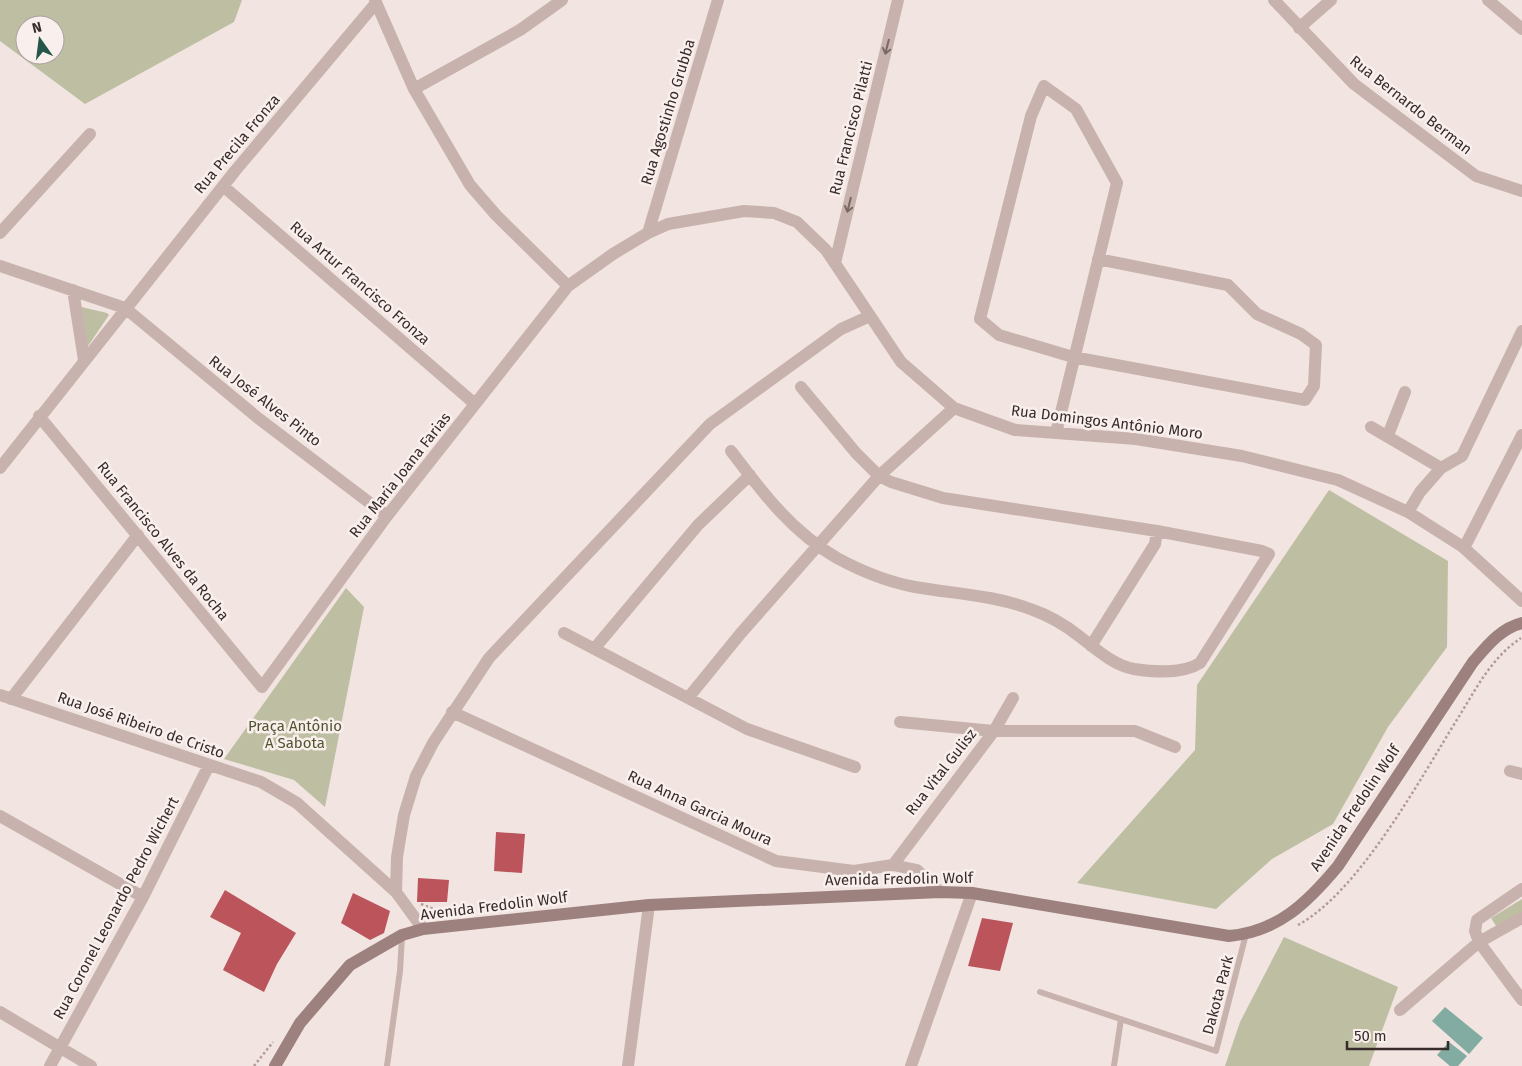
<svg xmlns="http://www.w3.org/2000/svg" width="1522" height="1066" font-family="'Fira Sans',sans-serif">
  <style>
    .green { fill: #bebfa2; fill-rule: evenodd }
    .water { fill: #82aca1 }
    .building { fill: #bb555b }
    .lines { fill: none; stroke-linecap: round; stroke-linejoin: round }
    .path { stroke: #b49b97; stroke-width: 2.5; stroke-dasharray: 2.5 2.5; stroke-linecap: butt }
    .service { stroke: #c8b2ad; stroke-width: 6 }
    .minor { stroke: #c8b2ad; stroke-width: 12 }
    .secondary { stroke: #9c817f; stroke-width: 12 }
    .oneway { stroke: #796866 }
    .labels { text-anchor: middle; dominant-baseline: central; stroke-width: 5; stroke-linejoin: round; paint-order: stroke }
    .street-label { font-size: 15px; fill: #382b2b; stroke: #f9f0ed }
    .park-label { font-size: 15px; fill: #515431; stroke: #f9f0ed }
  </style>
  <rect width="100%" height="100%" fill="#f1e4e1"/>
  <path class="green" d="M0,0H242L234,22L85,104L0,41ZM25,25H55V55H25Z
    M77,306L107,313L109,315L86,349Z
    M1329,490L1448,561L1447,647L1388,727L1333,824L1272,859L1216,909L1077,883L1195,750L1197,685Z
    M346,588L364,607L325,807L294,780L224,759Z
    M1522,899V914L1498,929L1491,918Z
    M1284,937L1398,987L1369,1066H1225L1240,1022Z"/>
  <path class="water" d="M1445,1007L1483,1038L1469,1054L1432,1021Z
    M1449,1042L1467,1056L1458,1066H1450L1437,1055Z"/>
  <path class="building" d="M496,832L525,834L522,873L494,871Z
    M418,878L449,880L447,902H417Z
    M225,890L296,933L277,964L264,992L223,970L241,933L210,917Z
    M353,893L390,911L384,933L370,940L341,923Z
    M982,918L1013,923L1000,971L968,966Z"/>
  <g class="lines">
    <path class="path" d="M421,904L444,913
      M1298,925C1360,891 1420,779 1458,718C1476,689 1491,658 1521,638
      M254,1066L273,1042"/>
    <path class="service" d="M1040,992L1216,1051L1246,934
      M387,1066L400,971L402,936
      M1114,1066L1121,1019"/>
    <path class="minor" d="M375,0L414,89L470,185L496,215L568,286
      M1274,0L1354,84L1476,176L1522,191
      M1488,0L1522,29
      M1299,28L1331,0
      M414,89L520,30L562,0
      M223,186L475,404
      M0,233L90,134
      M648,233L718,0
      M835,263L898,0
      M0,266L125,308L258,418L387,516
      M73,290L84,360
      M39,416L262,687L387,516L568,286L613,254L648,233L668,224L744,211L774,213L797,222L826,250L901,362L954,408L1015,430L1136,439L1242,456L1338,480L1408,512L1463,547L1522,601
      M1371,427L1441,468
      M1056,433L1117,183L1076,109L1044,86L1031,116L980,319L999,335L1073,357L1305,400L1314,386L1316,345L1301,334L1257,314L1228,285L1098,259
      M1388,435L1405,392
      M731,451C762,492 792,532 837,558C861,571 888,582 915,587C955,594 995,595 1033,610C1050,616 1065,625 1079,636C1096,649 1113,665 1134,669C1153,672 1183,674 1200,663L1269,554L1262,551L1157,531L943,498L891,482L879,476L856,453L801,387
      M0,468L235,171L376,3
      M1408,512L1420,492L1441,468L1462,456L1522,331
      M1464,548L1522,435
      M564,633L747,729L855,767
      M1091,646L1155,544L1157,531
      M594,649L698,525L750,475
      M0,695L261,782L297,803L396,892L423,929
      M688,698L741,633L879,476L954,408
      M11,699L138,535
      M452,712L776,861L854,871L893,865L917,870L940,892
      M900,722L994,731H1135L1175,747
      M1510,771L1522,774
      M0,816L143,897
      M893,865L994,731L1013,698
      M1522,889L1477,920L1475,931L1479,942L1522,1000
      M396,892L397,857L404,815L416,776L433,743L489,658L710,424L841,329L870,316
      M1400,1010L1479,942L1522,918
      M0,1012L91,1066
      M50,1066L143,897L209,765
      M628,1066L649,905
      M911,1066L972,893"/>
    <path class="secondary" d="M275,1066L300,1023L350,965L402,935L423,929L649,905L940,892L972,893L1229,936C1278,932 1308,902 1338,866L1473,662C1487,646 1501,628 1522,623"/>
  </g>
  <defs><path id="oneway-shaft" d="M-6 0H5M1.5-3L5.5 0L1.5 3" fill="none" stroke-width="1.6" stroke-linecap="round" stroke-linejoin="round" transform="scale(1.25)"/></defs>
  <g class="oneway">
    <use href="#oneway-shaft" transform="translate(887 47) rotate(104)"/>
    <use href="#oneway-shaft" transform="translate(849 205) rotate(104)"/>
  </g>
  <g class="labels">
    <g class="street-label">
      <text transform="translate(1411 105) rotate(38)">Rua Bernardo Berman</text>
      <text transform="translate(668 112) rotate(-73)">Rua Agostinho Grubba</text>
      <text transform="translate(851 128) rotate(-76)">Rua Francisco Pilatti</text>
      <text transform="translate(237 144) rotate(-50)">Rua Precila Fronza</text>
      <text transform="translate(360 283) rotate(41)">Rua Artur Francisco Fronza</text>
      <text transform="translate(265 401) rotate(38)">Rua José Alves Pinto</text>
      <text transform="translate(1107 422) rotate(7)">Rua Domingos Antônio Moro</text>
      <text transform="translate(400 475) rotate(-52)">Rua Maria Joana Farias</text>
      <text transform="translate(163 541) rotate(51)">Rua Francisco Alves da Rocha</text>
      <text transform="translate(141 725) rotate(19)">Rua José Ribeiro de Cristo</text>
      <text transform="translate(941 772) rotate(-52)">Rua Vital Gulisz</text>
      <text transform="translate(700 808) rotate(25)">Rua Anna Garcia Moura</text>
      <text transform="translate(1355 808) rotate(-56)">Avenida Fredolin Wolf</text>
      <text transform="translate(899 879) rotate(-1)">Avenida Fredolin Wolf</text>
      <text transform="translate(494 906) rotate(-7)">Avenida Fredolin Wolf</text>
      <text transform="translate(116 908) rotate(-62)">Rua Coronel Leonardo Pedro Wichert</text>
      <text transform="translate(1218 995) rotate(-75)">Dakota Park</text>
    </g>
    <g class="park-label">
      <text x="295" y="726">Praça Antônio<tspan x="295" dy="17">A Sabota</tspan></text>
    </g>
  </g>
  <g transform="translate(40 40) rotate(346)"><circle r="24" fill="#f9f0ed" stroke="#aca19f"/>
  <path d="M0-4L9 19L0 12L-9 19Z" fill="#24564a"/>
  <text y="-8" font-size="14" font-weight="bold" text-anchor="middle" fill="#382b2b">N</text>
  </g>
  <path d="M1347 1041v8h101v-8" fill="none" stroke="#382b2b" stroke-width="2.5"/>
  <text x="1354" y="1041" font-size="15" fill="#382b2b" stroke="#f9f0ed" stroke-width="4" paint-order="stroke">50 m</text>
</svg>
